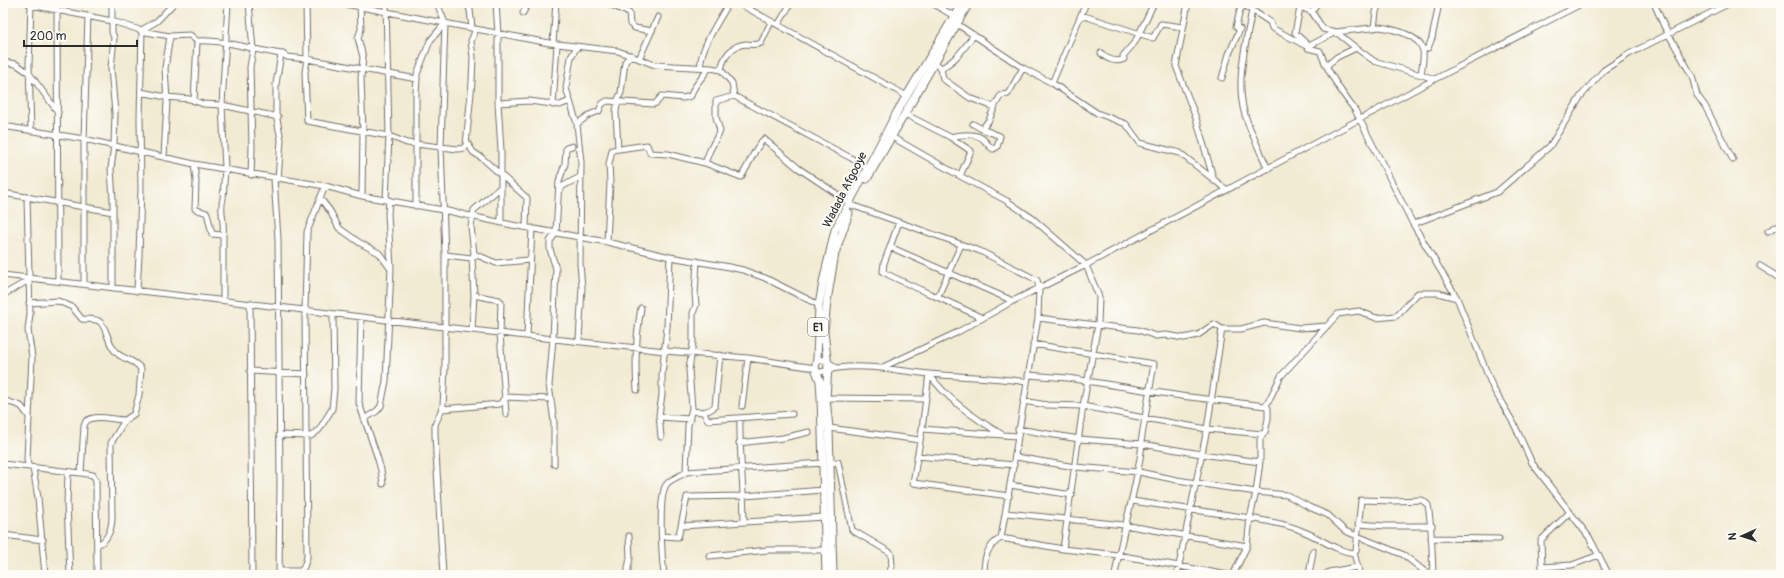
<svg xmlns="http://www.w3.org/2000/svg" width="1784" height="578" font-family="Pangolin,sans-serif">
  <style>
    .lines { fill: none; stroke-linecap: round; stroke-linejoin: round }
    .minor-casing { stroke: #716e66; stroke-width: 7 }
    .highway-casing { stroke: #716e66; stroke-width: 9 }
    .minor { stroke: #fff; stroke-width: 5 }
    .highway { stroke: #fff; stroke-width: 7 }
    .labels { text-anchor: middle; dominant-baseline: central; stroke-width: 4; stroke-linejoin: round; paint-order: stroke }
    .shield { fill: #fdfcf7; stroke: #6a6a68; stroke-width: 1 }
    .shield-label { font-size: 11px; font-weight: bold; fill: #2b2b2b }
    .street-label { font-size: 12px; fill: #2b2b2b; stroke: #fdfcf7 }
  </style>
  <rect width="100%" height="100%" fill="#fdfcf7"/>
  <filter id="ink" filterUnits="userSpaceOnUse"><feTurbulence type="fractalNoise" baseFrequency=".025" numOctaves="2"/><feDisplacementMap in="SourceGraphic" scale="8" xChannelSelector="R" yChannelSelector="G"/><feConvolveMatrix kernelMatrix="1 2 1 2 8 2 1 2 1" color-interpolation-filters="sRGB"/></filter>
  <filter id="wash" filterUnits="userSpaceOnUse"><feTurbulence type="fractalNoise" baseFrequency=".012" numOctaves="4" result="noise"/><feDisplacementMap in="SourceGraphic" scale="16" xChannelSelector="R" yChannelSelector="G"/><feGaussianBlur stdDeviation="0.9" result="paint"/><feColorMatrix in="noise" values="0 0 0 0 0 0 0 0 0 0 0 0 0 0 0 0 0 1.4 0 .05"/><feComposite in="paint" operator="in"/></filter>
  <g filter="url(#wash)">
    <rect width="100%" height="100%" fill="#f2ebd3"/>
  </g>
  <g filter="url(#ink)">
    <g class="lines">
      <g class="minor-casing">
        <path id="minor" d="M28,3L31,5L29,65L31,131
          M57,3L58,281
          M112,3V32L114,38L111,68L115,113L114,145L111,169L113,200V288
          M249,3L253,50L250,67L252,148L251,175
          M306,3L307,59L305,72L307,121L389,136L407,143L458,149L464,148L466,145L472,82L473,57L471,41L476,29
          M340,3L549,43L618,51L655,65L711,68L721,70L732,83L734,96L716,101V117L720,131L710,150L705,163L668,154L650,153L647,145L612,150L609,164L610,182L607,242
          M360,3L361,29L358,38L363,57L361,78L363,132L362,196
          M437,3L445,23L441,147L445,255V368L443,406L435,425V435L443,575
          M467,3L470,10L472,28
          M496,3L498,34V103L501,150V222
          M607,3L629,13L630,24L635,28L652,31
          M738,3L907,96
          M932,3L954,16
          M1188,3L1176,66L1196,118L1214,181
          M1253,3C1248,39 1234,79 1245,115C1251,133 1260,151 1268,169
          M1292,3L1312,12L1323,29L1336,32L1356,48
          M1304,3V5L1300,8L1295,33L1309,46L1308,48L1320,51C1328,73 1341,92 1355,110L1413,224L1457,298L1493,388L1514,424L1532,463L1589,537L1609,575
          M1654,3L1664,26L1692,76L1697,95L1705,106L1733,160
          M31,5L112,21L146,32L170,36L190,35L197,41C226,39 254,51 283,54L287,57L307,59L417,79V74L430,41L445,23
          M1244,5L1270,22L1272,28L1306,46
          M1312,12L1317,3
          M523,13L528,3
          M1081,15L1153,38L1161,24L1183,27
          M957,24L1023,68L1052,83L1097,113L1126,124L1140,143L1180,153L1227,190
          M778,25L791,3
          M1374,28L1376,12L1379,3
          M553,43L556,3
          M1309,46L1336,32L1380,27C1393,29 1420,35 1423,51C1424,58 1422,67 1421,74
          M577,47L571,57L566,88L577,124L581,162L580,264L582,287L579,341
          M1423,50L1428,48L1432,38L1439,3
          M1101,53C1106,59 1116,63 1124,59L1123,56L1135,42L1154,3
          M639,59L658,17
          M3,62L16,64L29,73L58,112
          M934,62L941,68L943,79L970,98L994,107L1001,95L1008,94L1023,68
          M1326,66L1337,57L1356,48L1374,61L1435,79
          M701,67C698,51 721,17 729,3
          M941,68C956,61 964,48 974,35
          M721,70C723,58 731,45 746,44C752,44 755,46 761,43L771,22
          M1222,78L1229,54L1240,29L1236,27L1240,10L1244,5L1241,3
          M1052,83L1086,3
          M141,92L166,97L190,99L203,104L222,105L278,117
          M734,96L851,158L867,168
          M194,101L197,41
          M498,103L529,101L560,105L570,101
          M553,105L557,44
          M577,124L589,115L599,111L602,104L607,101L654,104L656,103L662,96L683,98L691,96C693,85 703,78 708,69L711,68
          M973,124L982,129L989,120L995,106
          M3,126L84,139L194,164L325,186L362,196L443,210L512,225L607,242L670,257L724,266L743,270L765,278L819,305
          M892,137L960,176
          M950,137C959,135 977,132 984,140C988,144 988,146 993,149L997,147L1000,136L982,129
          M467,142L473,152L482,158L527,198L526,227
          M618,149L616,112L618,99L621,93L625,62L631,55
          M164,157L167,101L165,68L170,36
          M705,163L741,177C750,164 753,150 764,139L798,168L849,202
          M194,164L196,181L195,209L207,213L212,234L223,235
          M274,179L278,239L280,482L279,575
          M278,179L281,140L276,114V84L281,54
          M560,190L563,186L580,177
          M3,193L113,212
          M27,197L30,314L28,330L32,357L27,458L28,466L33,468
          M320,198L330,211L339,228L360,243L379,253L390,268
          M386,199L389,136L386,3
          M3,200V210
          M851,205L980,251L1037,280L1039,288L1038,318L1001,538L1063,549L1083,406L1098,325L1099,297L1086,265L1032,218L1007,201L960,176L971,151L950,137L905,114
          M416,206V93L417,79
          M899,222L890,247L1013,301
          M1413,224L1497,192L1550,146L1581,96L1604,70L1629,54L1730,3
          M1768,231L1781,224
          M890,247L884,263L883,272C916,289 949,301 982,318
          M445,255L472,258L477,255L496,263L530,260
          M1760,266L1781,279
          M3,275L287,308L444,327L665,351L748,358L815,368
          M84,284V139L88,16
          M137,291L139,255L141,188L140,118L142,30L157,21L174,3
          M3,295L29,280
          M474,295L499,300L501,302L500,334L506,414
          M938,296L961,245
          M223,300V235C225,222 219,209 223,199L225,168L222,105L228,3
          M29,303L58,301L72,307L82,319C88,320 96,318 100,322C107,327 108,347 118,354C125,360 135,360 141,369L139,395L134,414L125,420L111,443L112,517C112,528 108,541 97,545
          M250,303L252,575
          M361,317L359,403L377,456L381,470L383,484
          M1038,318L1138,330L1156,336L1166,335L1184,338L1198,335L1214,324L1222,329H1241L1264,323L1300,328L1327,326
          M472,330L474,295L472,258L474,254L471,226L474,210L501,187
          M527,336L532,228
          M1033,344L1154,364L1141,442L1142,444C1137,489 1122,531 1115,575
          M817,359L827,361L837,368
          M881,368L956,333L1013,301L1086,265L1435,79L1583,3
          M250,371L306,374
          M817,372C825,372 831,369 838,368C868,364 899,371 929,374C962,377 995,377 1027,382
          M1028,375L1068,378L1181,396L1266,406
          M637,390C635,362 636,335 641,308
          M826,398L926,399
          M3,400L21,406L28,415
          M1023,401L1047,405L1083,406L1144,418L1207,429L1263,434
          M742,406L748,358
          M442,409L500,404L505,397L550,399
          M692,411C700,412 709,413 715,406L720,355
          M703,412L708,420L792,414
          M659,417L690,419
          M740,418C739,453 744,488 744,522
          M364,419L377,411L381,406L386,381L391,268L388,214L389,200
          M829,428L920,440
          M922,429L1017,436
          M1018,429L1079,439L1142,444L1201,454L1260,462L1256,492L1287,495L1309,507L1328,515L1345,531L1404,555L1429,575
          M279,435L311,436L319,430L332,409L334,389L333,314
          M1003,435C977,420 946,398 929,374L922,429L913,483L1009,496
          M661,437L659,415L662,395V375L667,327L670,257
          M739,443L783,438L809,432
          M917,456L1014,465
          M1016,457L1075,467L1139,472L1177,480L1256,492L1250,518L1132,501
          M1260,462V439L1263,434L1265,432L1268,419V408L1266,406L1281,376L1338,314L1359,311L1376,318L1396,316L1418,293H1438L1457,298
          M829,463L838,462L852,530L891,553L892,566L888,575
          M3,464L81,473L84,426L86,421C98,414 112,420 125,420
          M554,464V422L549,385L553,339L556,269L550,249V241L556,233L559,181L565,164L566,148L572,146
          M33,468L38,498L45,575
          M68,472L67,504L70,575
          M686,472L823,463
          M81,473L93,475L96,480L97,575
          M1010,485L1072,495
          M1006,513L1124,525L1247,546L1250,518C1270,522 1288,524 1307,533C1323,540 1336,551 1354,553L1360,575
          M1358,524L1386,526H1432
          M681,526L687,497L744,496L824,490
          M3,535L43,540
          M663,536L678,537L681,526L825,517
          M1431,538L1499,539
          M1063,549L1118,555L1228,575
          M1354,553L1356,551L1361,500L1394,501L1422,500L1428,505C1432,528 1432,551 1433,575
          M709,556L768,550H825
          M1542,567L1572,565L1599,555
          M279,571H301L304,567L307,557L305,310L307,232L325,186
          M628,575V568L630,558L629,536
          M664,575C662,559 658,497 666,485C671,478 680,477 686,472L688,425L692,408L689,370L693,343V313L696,305L695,294L697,261
          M984,575C984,558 986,547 1001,538
          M1177,575L1207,429L1222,329
          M1233,575L1247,546
          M1309,575L1313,551
          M1325,575L1329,572L1357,567
          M1541,575L1542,567L1541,540L1570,512"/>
      </g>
      <g class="highway-casing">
        <path id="highway" d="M867,179L969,3
          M826,575L821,397L820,381L815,368L817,359L819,305L823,282L835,230L897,112L962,3
          M833,575L829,428L826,398L828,367L824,332L827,301L835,253L849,213"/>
      </g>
      <use href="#minor" class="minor"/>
      <use href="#highway" class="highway"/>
    </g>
  </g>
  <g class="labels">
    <rect class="shield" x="808" y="318" width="20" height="18" rx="3"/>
    <g class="shield-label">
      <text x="818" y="327">E1</text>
    </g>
    <g class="street-label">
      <text transform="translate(845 190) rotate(-63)">Wadada Afgooye</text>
    </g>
  </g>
  <rect width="1784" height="578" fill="none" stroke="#fdfcf7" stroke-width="16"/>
  <g transform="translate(1742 536) rotate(267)" stroke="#fdfcf7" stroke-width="3" paint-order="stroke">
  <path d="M0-3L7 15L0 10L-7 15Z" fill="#2b2b2b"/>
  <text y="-6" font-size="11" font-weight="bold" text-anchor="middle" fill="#2b2b2b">N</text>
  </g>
  <path d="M24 40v6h113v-6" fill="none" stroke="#2b2b2b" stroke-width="2"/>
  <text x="30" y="40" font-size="12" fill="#2b2b2b" stroke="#fdfcf7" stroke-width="3" paint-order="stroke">200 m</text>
</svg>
